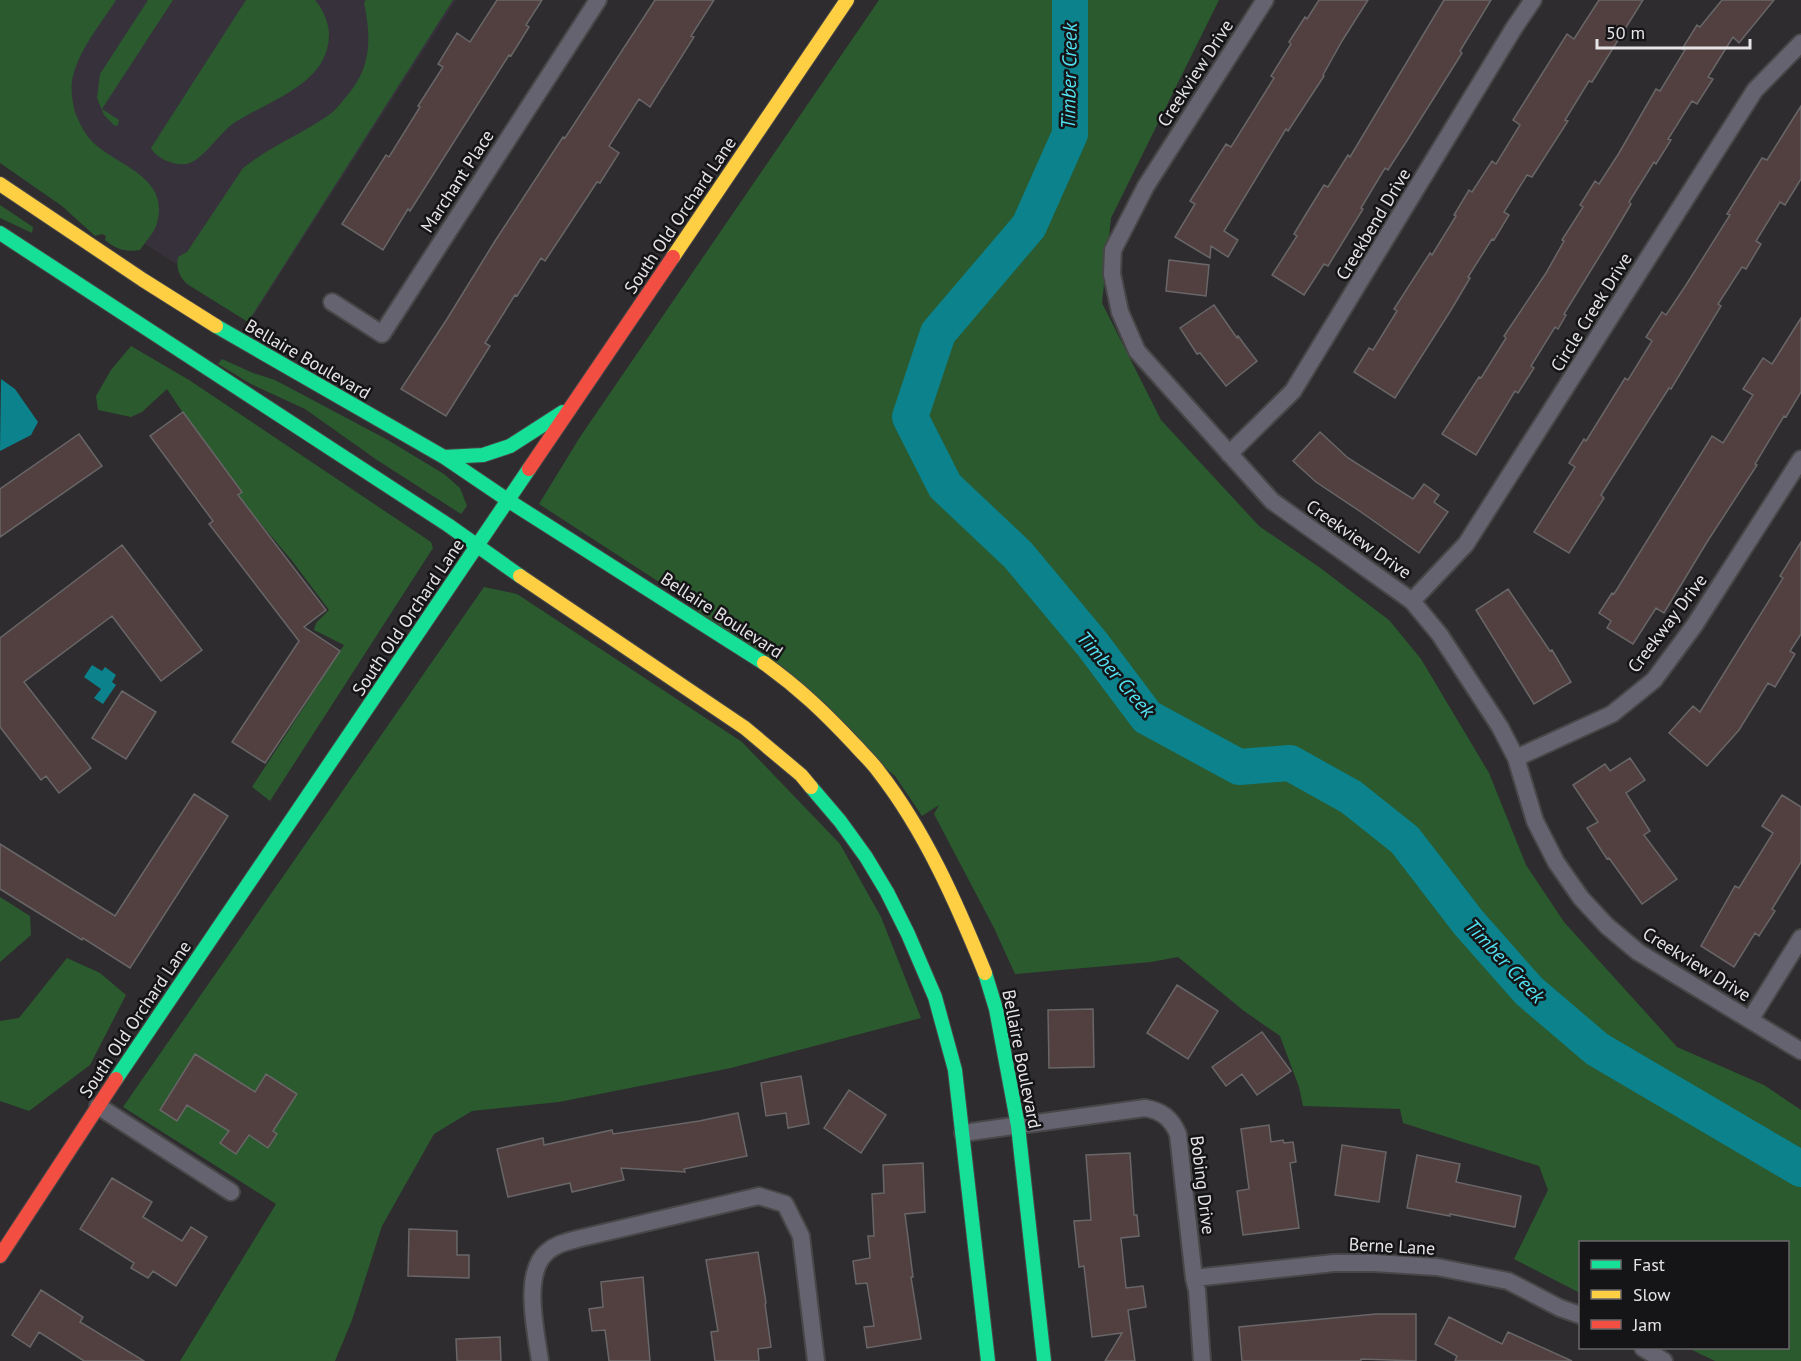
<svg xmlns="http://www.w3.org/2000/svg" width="1801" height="1361" font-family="'PT Sans',sans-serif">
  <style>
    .built { fill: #37313b }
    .green { fill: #2b5a2f }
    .water { fill: #0b828c }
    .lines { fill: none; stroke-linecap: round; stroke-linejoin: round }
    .river { stroke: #0b828c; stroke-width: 36 }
    .building { fill: #524041; stroke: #686667; stroke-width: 1.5 }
    .street-casing { stroke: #484748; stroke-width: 20 }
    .fast-casing { stroke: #484748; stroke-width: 16 }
    .slow-casing { stroke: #484748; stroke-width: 16 }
    .jam-casing { stroke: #484748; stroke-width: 16 }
    .street { stroke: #656370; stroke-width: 16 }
    .fast { stroke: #16e098; stroke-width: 14 }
    .slow { stroke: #ffcf43; stroke-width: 14 }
    .jam { stroke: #f24e42; stroke-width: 14 }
    .labels { text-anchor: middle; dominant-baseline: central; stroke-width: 5; stroke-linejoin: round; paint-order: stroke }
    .street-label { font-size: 18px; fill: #e7e4e8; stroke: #151416 }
    .water-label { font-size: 20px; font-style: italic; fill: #53e2f1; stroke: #151416 }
  </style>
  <rect width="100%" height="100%" fill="#2e2c2f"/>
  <path class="built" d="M0,0H456L254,315L0,149Z"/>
  <path class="green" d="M0,0H116C101,24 80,48 73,76C70,87 72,101 75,112C80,125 86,137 97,146C124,168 169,179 157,223C155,232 145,242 140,250C125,252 117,250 105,240L106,236L102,234L95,236L62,206L0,163Z
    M148,0H173L102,109L119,120L118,125L115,126L104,115L97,98L100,74Z
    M246,0H315C323,9 328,21 329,33C330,84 269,100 234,123C219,133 202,162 186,164C174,166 156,158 151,148Z
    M366,0H453L248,322L187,284C179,276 176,268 178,257L187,252L243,168C270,146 305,133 333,112C337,108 341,103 345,98C371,69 372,40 364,3Z
    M879,0H1219L1111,218L1102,303L1161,420L1259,526L1319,567L1389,620L1421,659L1489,773L1526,865L1564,922L1677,1047L1764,1085L1801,1110V1361H1715L1688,1348H1788V1242H1580V1293L1514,1259L1548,1190L1539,1166L1403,1123L1400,1109L1303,1106L1299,1087L1280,1036L1244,1011L1178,957L1151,962L1015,974L994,928L934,814L939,805L922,816L895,776L676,593L539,504L580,437Z
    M0,205L33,227L32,233L0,218Z
    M131,346L189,380L431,542L433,548L270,801L252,787L344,645L314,630L316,623L329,610L293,562L241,500L167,389L142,412L131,417L98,410L96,396L111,370Z
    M222,359L253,373L275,380L386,439L444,474L460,488L467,506L461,514L377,460L305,409L251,384L218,364Z
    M484,587L517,594L742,742L840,844L881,917L921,1018L731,1068L559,1102L472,1111L434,1134L382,1226L352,1320L335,1361H180L276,1204L123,1107Z
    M0,897L30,916L31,935L0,962Z
    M67,958L100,973L126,995L90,1065L29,1111L0,1101V1021L19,1018Z"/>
  <path class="water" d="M1,379L15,389L38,422L31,435L0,451Z
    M92,665L102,671L105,667L116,675L112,682L116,685L103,704L94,698L101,689L84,677Z"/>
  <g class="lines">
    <path class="river" d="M1070,0V134L1029,226L938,333L910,417L945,486L1018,555L1093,645L1147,717L1239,767L1290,763L1351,797L1405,840L1468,922L1529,991L1597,1049L1801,1169"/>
  </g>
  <path class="building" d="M497,0H542L526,25L529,27L511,56L509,55L410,211L408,209L383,250L342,224L386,155L389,157L420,107L418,106L443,67L438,64L457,33L470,42Z
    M655,0H714L691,36L694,37L650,107L639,99L609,146L619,153L600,183L597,182L545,261L541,258L517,296L515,295L485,343L490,346L446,416L401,389L447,319L495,241L563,137L565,138Z
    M1319,0H1368L1342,41L1323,75L1324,76L1288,131L1286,129L1224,231L1238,240L1228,257L1211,246L1210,258L1175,237L1195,204L1190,201L1226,144L1231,147L1274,78L1271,76L1291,44L1289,42L1305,17L1307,19Z
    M1444,0H1491L1460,51L1462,53L1408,139L1388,170L1385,168L1361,208L1363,209L1328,266L1324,264L1304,295L1272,275L1297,236L1294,234L1306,214L1324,185L1328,187L1348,155L1350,157Z
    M1599,0H1643L1592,82L1589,81L1565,120L1568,121L1532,177L1527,175L1504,212L1509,215L1494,240L1492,239L1468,277L1470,278L1451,310L1395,398L1354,372L1369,348L1373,350L1397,311L1394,309L1430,253L1432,255L1456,216L1454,215L1469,190L1472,192L1492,161L1496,164L1520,125L1513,120L1567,34L1574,39Z
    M1722,0H1774L1739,43L1733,37L1708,77L1713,79L1697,104L1692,101L1668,139L1671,140L1656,164L1654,162L1629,202L1631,204L1612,236L1564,314L1566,315L1558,329L1555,327L1531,366L1534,368L1518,393L1515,391L1476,455L1442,434L1479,377L1481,378L1506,338L1504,336L1546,273L1564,241L1562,240L1583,207L1580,205L1595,181L1599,184L1619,153L1656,89L1660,91L1685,50L1682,49L1697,25L1700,27Z
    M1801,106V179L1785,205L1780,202L1756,241L1761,244L1746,269L1742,267L1718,304L1721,306L1671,389L1669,388L1601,495L1604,498L1569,553L1534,532L1575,467L1569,463L1584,439L1586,441L1625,378L1628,380L1652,341L1646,337L1662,312L1666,315L1686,285L1730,215L1727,214L1762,158L1767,160Z
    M1169,260L1209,265L1206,296L1166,291Z
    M1214,305L1237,338L1238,336L1257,361L1226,386L1200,353L1197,354L1180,328Z
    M1801,318V392L1786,417L1784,416L1755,464L1757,465L1707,542L1664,613L1656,608L1633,644L1607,628L1611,621L1599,613L1612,593L1614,594L1712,436L1723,443L1753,395L1743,389L1763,358L1772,364Z
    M183,412L242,492L238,495L326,610L304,627L340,651L265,763L232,742L299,641L209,524L213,521L150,436Z
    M1320,432L1348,458L1413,499L1424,484L1439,495L1434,502L1448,512L1419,553L1361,512L1316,482L1293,461Z
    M79,434L102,466L0,537V489Z
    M1801,542V634L1790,651L1795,654L1775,687L1768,683L1739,730L1707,766L1669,733L1693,706L1700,712L1783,578L1780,576Z
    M122,545L202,650L161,681L112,616L24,682L91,768L59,793L46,776L41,780L0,727V638Z
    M1508,589L1550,651L1552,650L1571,682L1534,704L1476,610Z
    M122,691L156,712L126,759L92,738Z
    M1630,758L1645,780L1626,793L1650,831L1644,835L1677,879L1642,904L1609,858L1607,859L1587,828L1598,822L1573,785L1605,764L1610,771Z
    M194,794L228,816L130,968L83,938L82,940L0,889V844L115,916Z
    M1782,795L1801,807V862L1772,909L1775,911L1759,936L1755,933L1734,967L1701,946L1735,886L1739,888L1773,833L1762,826Z
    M1177,985L1218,1011L1188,1059L1147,1033Z
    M1093,1009L1094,1067L1049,1068L1048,1010Z
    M1262,1032L1291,1071L1257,1095L1242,1074L1226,1086L1212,1067Z
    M195,1054L255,1092L266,1074L297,1094L273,1131L277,1134L268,1148L249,1135L236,1154L220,1143L229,1131L187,1105L177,1121L160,1110Z
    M801,1076L809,1124L788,1128L786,1113L766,1116L761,1083Z
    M849,1090L886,1115L861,1153L824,1128Z
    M738,1113L747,1156L684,1169L685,1172L621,1168L624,1180L572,1192L570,1183L508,1197L497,1149L543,1138L544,1145L612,1130L613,1134L699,1121Z
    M1269,1125L1271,1142L1283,1140L1284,1143L1293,1142L1296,1162L1290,1163L1299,1228L1243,1235L1237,1191L1249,1189L1241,1129Z
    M1342,1145L1386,1152L1379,1202L1335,1195Z
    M1130,1153L1134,1215H1137L1139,1236L1121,1238L1126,1288L1143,1286L1146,1307L1128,1310L1135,1361H1105L1122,1333L1092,1337L1084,1266L1079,1267L1074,1221L1091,1220L1086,1155Z
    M1417,1155L1460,1164L1456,1182L1521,1196L1515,1227L1450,1214V1216L1407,1208Z
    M923,1163L925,1212L905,1214L913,1277H911L921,1339L867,1348L864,1327L874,1326L867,1283L856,1284L853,1261L870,1258L868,1236H874L872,1194L884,1193L883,1165Z
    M112,1178L152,1202L143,1217L182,1241L191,1227L207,1237L176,1286L153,1271L148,1278L131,1268L134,1263L80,1229Z
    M409,1229L457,1231V1255H469V1278L408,1276Z
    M758,1252L766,1303L765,1304L771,1347L758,1349L759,1361H715L711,1332L718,1331L706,1260Z
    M643,1277L650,1361H609L605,1330L592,1331L589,1309L603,1307L601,1282Z
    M41,1290L83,1317L80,1322L144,1361H84L39,1332L30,1347L12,1335Z
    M1376,1314H1416V1361L1361,1359V1361H1242L1239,1327Z
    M1449,1317L1502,1344L1508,1332L1572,1361H1455L1457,1356L1435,1344Z
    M500,1337L501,1361H457L456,1339Z"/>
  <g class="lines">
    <g class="street-casing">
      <path id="street" d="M1265,0L1146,186L1113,250L1112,274L1120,312L1137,351L1272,501L1412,601L1440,635L1500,727L1516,758L1535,821L1556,862L1581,898L1607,926L1638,952L1801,1051
        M332,302L382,334L598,0
        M1229,454L1293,391L1514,28L1533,0
        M1412,601L1466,544L1755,90L1801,43
        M1516,758L1612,714L1654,680L1694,626L1801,459
        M1750,1020L1801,938
        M98,1106L231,1192
        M963,1133L1145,1108C1162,1111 1171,1118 1178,1134L1194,1278L1197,1290L1202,1361
        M1194,1278L1334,1263H1374L1437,1267L1508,1281L1560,1308L1580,1315
        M1643,1348L1664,1361
        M540,1361C536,1332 522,1273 547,1252C556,1244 566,1242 577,1239L759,1196L785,1204L801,1236L816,1361"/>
    </g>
    <g class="fast-casing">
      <path id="fast" d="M0,233L448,525L520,576
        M216,326L444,457L509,501L764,663
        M444,457L483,455L510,446L563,412
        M811,787L840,821L866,857L887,892L908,934L935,997L955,1070L988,1361
        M985,973L996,1009L1018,1126L1044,1361
        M116,1079L529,469"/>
    </g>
    <g class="slow-casing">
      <path id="slow" d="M0,184L143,280L216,326
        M673,257L847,0
        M520,576L745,728L801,775L811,787
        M764,663C799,688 825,713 855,745C863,754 872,762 879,772C925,831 957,904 985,973"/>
    </g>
    <g class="jam-casing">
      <path id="jam" d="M529,469L673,257
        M0,1256L116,1079"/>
    </g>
    <use href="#street" class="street"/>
    <use href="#fast" class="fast"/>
    <use href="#slow" class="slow"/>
    <use href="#jam" class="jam"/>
  </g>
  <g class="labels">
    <g class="street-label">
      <text transform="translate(1195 73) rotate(-57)">Creekview Drive</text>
      <text transform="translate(457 181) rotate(-57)">Marchant Place</text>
      <text transform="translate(680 215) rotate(-56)">South Old Orchard Lane</text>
      <text transform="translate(1373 224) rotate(-59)">Creekbend Drive</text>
      <text transform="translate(1591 312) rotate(-58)">Circle Creek Drive</text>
      <text transform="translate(308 359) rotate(30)">Bellaire Boulevard</text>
      <text transform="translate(1359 539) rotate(35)">Creekview Drive</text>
      <text transform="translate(722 615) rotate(33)">Bellaire Boulevard</text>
      <text transform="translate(408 617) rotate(-56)">South Old Orchard Lane</text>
      <text transform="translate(1667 623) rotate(-53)">Creekway Drive</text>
      <text transform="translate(1697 964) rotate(32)">Creekview Drive</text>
      <text transform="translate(135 1019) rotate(-56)">South Old Orchard Lane</text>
      <text transform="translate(1022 1059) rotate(79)">Bellaire Boulevard</text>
      <text transform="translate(1203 1185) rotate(83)">Bobing Drive</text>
      <text transform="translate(1392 1246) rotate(3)">Berne Lane</text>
    </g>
    <g class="water-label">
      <text transform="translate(1069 76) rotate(-89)">Timber Creek</text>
      <text transform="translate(1116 674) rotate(49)">Timber Creek</text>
      <text transform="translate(1505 961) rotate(47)">Timber Creek</text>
    </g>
  </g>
  <rect x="1579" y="1241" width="210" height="108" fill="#151416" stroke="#69676a" stroke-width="1.5"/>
  <rect x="1591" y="1260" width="30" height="9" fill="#16e098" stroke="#69676a" stroke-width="1.5"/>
  <text x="1633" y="1271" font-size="18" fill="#e7e4e8">Fast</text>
  <rect x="1591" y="1290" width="30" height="9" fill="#ffcf43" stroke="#69676a" stroke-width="1.5"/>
  <text x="1633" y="1301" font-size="18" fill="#e7e4e8">Slow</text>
  <rect x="1591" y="1320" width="30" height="9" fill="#f24e42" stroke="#69676a" stroke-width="1.5"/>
  <text x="1633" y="1331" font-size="18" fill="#e7e4e8">Jam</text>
  <path d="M1597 39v9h153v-9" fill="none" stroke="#e7e4e8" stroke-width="3"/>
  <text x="1606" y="39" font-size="18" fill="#e7e4e8" stroke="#151416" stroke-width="4.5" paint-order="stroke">50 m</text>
</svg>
